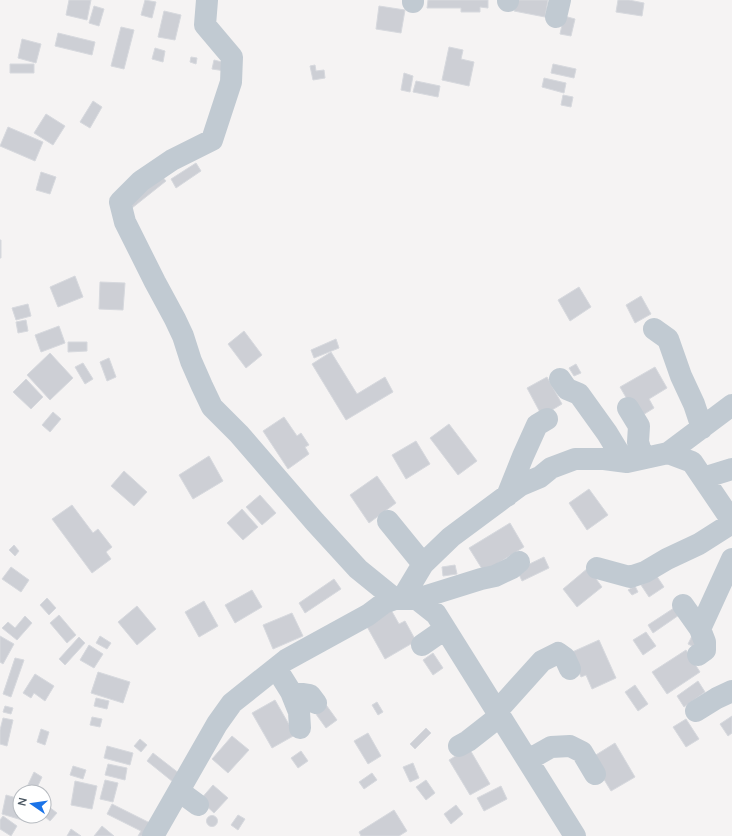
<svg xmlns="http://www.w3.org/2000/svg" width="732" height="836" font-family="Manrope,sans-serif">
  <style>
    .building { fill: #cdcfd5; stroke: #d7d9de }
    .lines { fill: none; stroke-linecap: round; stroke-linejoin: round }
    .minor { stroke: #c1cad2; stroke-width: 22 }
  </style>
  <rect width="100%" height="100%" fill="#f5f3f3"/>
  <path class="building" d="M69,0H91L87,20L66,15Z
    M145,0L156,2L152,18L141,15Z
    M428,0H488V8L480,7V12H461V8H427Z
    M517,0H548L545,17L514,11Z
    M618,0H629L644,3L642,16L616,12Z
    M94,6L104,9L99,26L89,23Z
    M379,6L405,10L401,33L376,29Z
    M164,11L181,15L175,40L158,37Z
    M564,16L575,19L571,36L560,34Z
    M121,27L134,30L124,69L111,66Z
    M58,33L95,42L92,55L55,46Z
    M22,39L41,44L36,63L18,58Z
    M449,47L463,50L461,59L474,62L469,86L442,80Z
    M155,48L165,51L163,62L152,59Z
    M191,57L197,58L196,64L190,62Z
    M214,60L226,63L225,71L212,69Z
    M10,64H34V73H10Z
    M553,64L576,69L574,78L551,73Z
    M315,65L316,71L324,70L325,78L313,80L310,66Z
    M404,73L413,76L410,92L401,90Z
    M544,78L566,83L564,93L542,87Z
    M416,81L440,86L438,97L413,92Z
    M563,95L573,97L571,107L561,105Z
    M93,101L102,107L90,128L80,122Z
    M46,114L65,126L53,145L34,133Z
    M8,127L43,142L35,161L0,146Z
    M196,163L201,171L176,188L171,179Z
    M41,172L56,177L50,194L36,190Z
    M160,174L166,181L132,208L126,201Z
    M0,240H1V258H0Z
    M75,276L83,297L58,307L50,287Z
    M100,282L125,283L123,310L99,309Z
    M579,287L591,307L570,321L558,300Z
    M641,296L651,314L635,323L626,305Z
    M28,304L31,316L16,320L12,308Z
    M26,320L28,331L18,333L16,322Z
    M59,326L65,343L41,352L35,335Z
    M244,331L262,355L246,368L228,344Z
    M336,339L339,348L314,358L311,350Z
    M68,342H87V351L68,352Z
    M331,352L357,394L385,377L393,392L346,420L312,364Z
    M50,353L73,378L50,400L27,375Z
    M109,358L116,377L107,381L100,362Z
    M83,363L93,379L85,384L75,367Z
    M576,364L581,373L574,376L569,368Z
    M655,367L667,388L649,399L654,408L638,418L620,387Z
    M547,377L562,404L542,416L527,388Z
    M26,379L43,397L31,409L13,392Z
    M53,412L61,419L50,432L42,425Z
    M284,417L297,436L301,433L309,445L305,447L309,454L288,469L263,431Z
    M449,424L477,461L458,475L430,438Z
    M416,441L430,464L406,479L392,455Z
    M209,456L223,481L193,499L179,475Z
    M124,471L147,492L134,506L111,486Z
    M377,476L396,503L369,523L350,495Z
    M589,489L608,515L587,530L569,503Z
    M260,495L276,513L262,525L246,507Z
    M72,505L93,533L98,529L112,547L106,552L111,559L92,573L52,519Z
    M242,509L258,527L243,540L227,523Z
    M510,523L524,547L484,572L469,548Z
    M14,545L19,551L15,556L9,550Z
    M544,557L549,568L522,581L517,570Z
    M455,565L457,574L443,576L442,567Z
    M11,567L29,580L21,592L2,579Z
    M588,568L602,587L577,607L563,589Z
    M656,575L664,587L649,597L641,585Z
    M334,579L341,589L305,613L299,603Z
    M635,586L638,592L632,595L628,590Z
    M252,590L262,607L235,623L225,605Z
    M47,598L56,608L49,615L40,605Z
    M204,601L218,626L199,637L185,612Z
    M137,606L156,629L137,645L118,622Z
    M677,606L682,613L653,633L648,625Z
    M390,608L399,624L405,621L416,641L385,659L365,623Z
    M292,613L303,636L273,649L263,625Z
    M59,615L76,635L67,643L50,623Z
    M25,616L32,623L17,640L2,628L8,622L15,628Z
    M646,632L656,646L643,655L633,640Z
    M693,634L699,637L694,647L688,644Z
    M0,636L14,644L3,664L0,662Z
    M100,636L111,643L107,649L96,643Z
    M79,637L85,643L65,665L59,659Z
    M599,640L616,678L592,689L586,675L581,677L570,653Z
    M89,645L103,654L94,668L80,660Z
    M686,650L700,672L667,694L652,672Z
    M433,653L443,668L433,675L423,660Z
    M15,658L24,660L11,697L3,694Z
    M98,672L130,682L123,703L91,693Z
    M35,674L54,686L45,701L34,693L31,698L23,693Z
    M698,681L705,692L684,707L677,696Z
    M635,685L648,704L638,711L625,692Z
    M96,698L109,701L107,709L94,706Z
    M275,700L295,735L272,748L252,713Z
    M324,702L337,720L326,728L313,710Z
    M377,702L383,712L378,715L372,705Z
    M5,706L13,708L11,714L3,712Z
    M732,716V733L728,736L720,724Z
    M92,717L102,719L100,727L90,725Z
    M3,718L13,720L7,746L0,744V730Z
    M686,719L699,739L686,747L673,727Z
    M426,728L431,733L415,749L410,744Z
    M41,729L49,732L45,745L37,742Z
    M368,733L381,756L368,764L354,741Z
    M232,736L249,750L228,773L212,759Z
    M140,739L147,745L141,752L134,746Z
    M615,743L635,777L611,791L591,758Z
    M107,746L133,753L130,765L104,758Z
    M469,748L490,784L470,795L449,760Z
    M301,751L308,761L298,768L291,758Z
    M153,753L180,774L173,782L147,761Z
    M413,763L419,778L410,782L403,767Z
    M108,764L127,768L125,780L105,775Z
    M73,766L86,770L83,779L70,775Z
    M34,772L42,777L35,792H26L25,791Z
    M372,773L377,780L364,789L359,782Z
    M105,780L118,783L113,802L100,799Z
    M426,780L435,793L426,800L416,787Z
    M75,781L97,786L92,809L71,805Z
    M213,785L228,798L214,813L200,800Z
    M501,786L507,799L484,811L477,798Z
    M6,795L20,799V816H23L22,820L2,814Z
    M44,803L57,813L50,821L44,816Z
    M112,804L152,824L146,836H138L141,831L107,814Z
    M456,805L463,814L451,824L444,814Z
    M394,810L407,831L399,836H361L359,832Z
    M238,815L245,819L238,830L231,825Z
    M206.5 821a5.5 5.5 0 1 1 11 0a5.5 5.5 0 1 1-11 0Z
    M3,816L17,826L11,836L0,829V820Z
    M102,826L114,836H94Z
    M71,829L81,836H67Z"/>
  <g class="lines">
    <path class="minor" d="M207,0L205,25L232,57L231,82L212,140L172,160L141,181L120,202L125,222L155,282L175,319L183,336L191,361L202,386L212,407L239,434L315,522L358,569L395,599
      M413,0V2
      M508,1V0
      M556,17L560,0
      M654,329L668,339L681,376L694,404L702,428
      M560,379L567,389L579,394L607,433L624,461
      M628,408L639,426L638,442L643,458
      M668,453L692,462L732,521
      M703,478L732,469
      M507,496L523,456L537,425L547,419
      M388,521L423,564
      M597,568L630,577L645,572L667,559L699,544L732,523
      M402,599L423,564L451,537L521,485L540,477L551,468L575,459H604L627,462L668,453L732,405
      M417,599L481,579L495,576L512,568L519,562
      M683,605L700,629
      M422,645L445,629
      M698,655L705,650V642L700,629L732,559
      M276,668L291,692L299,712L300,728
      M291,692L310,695L316,703
      M497,711L542,661L558,653L565,658L570,669
      M696,711L717,698L732,691
      M459,746L468,741L500,716
      M528,760L551,747L570,746L582,752L595,774
      M179,791L198,805
      M153,836L217,724L232,703L286,660L368,615L384,603L395,599H417L436,614L575,836"/>
  </g>
  <g transform="translate(32 804) rotate(283)"><circle r="19" fill="#ffffff" stroke="#b7bbc0"/>
  <path d="M0-3L7 15L0 10L-7 15Z" fill="#1a73e8"/>
  <text y="-6" font-size="11" font-weight="bold" text-anchor="middle" fill="#4a5661">N</text>
  </g>
</svg>
